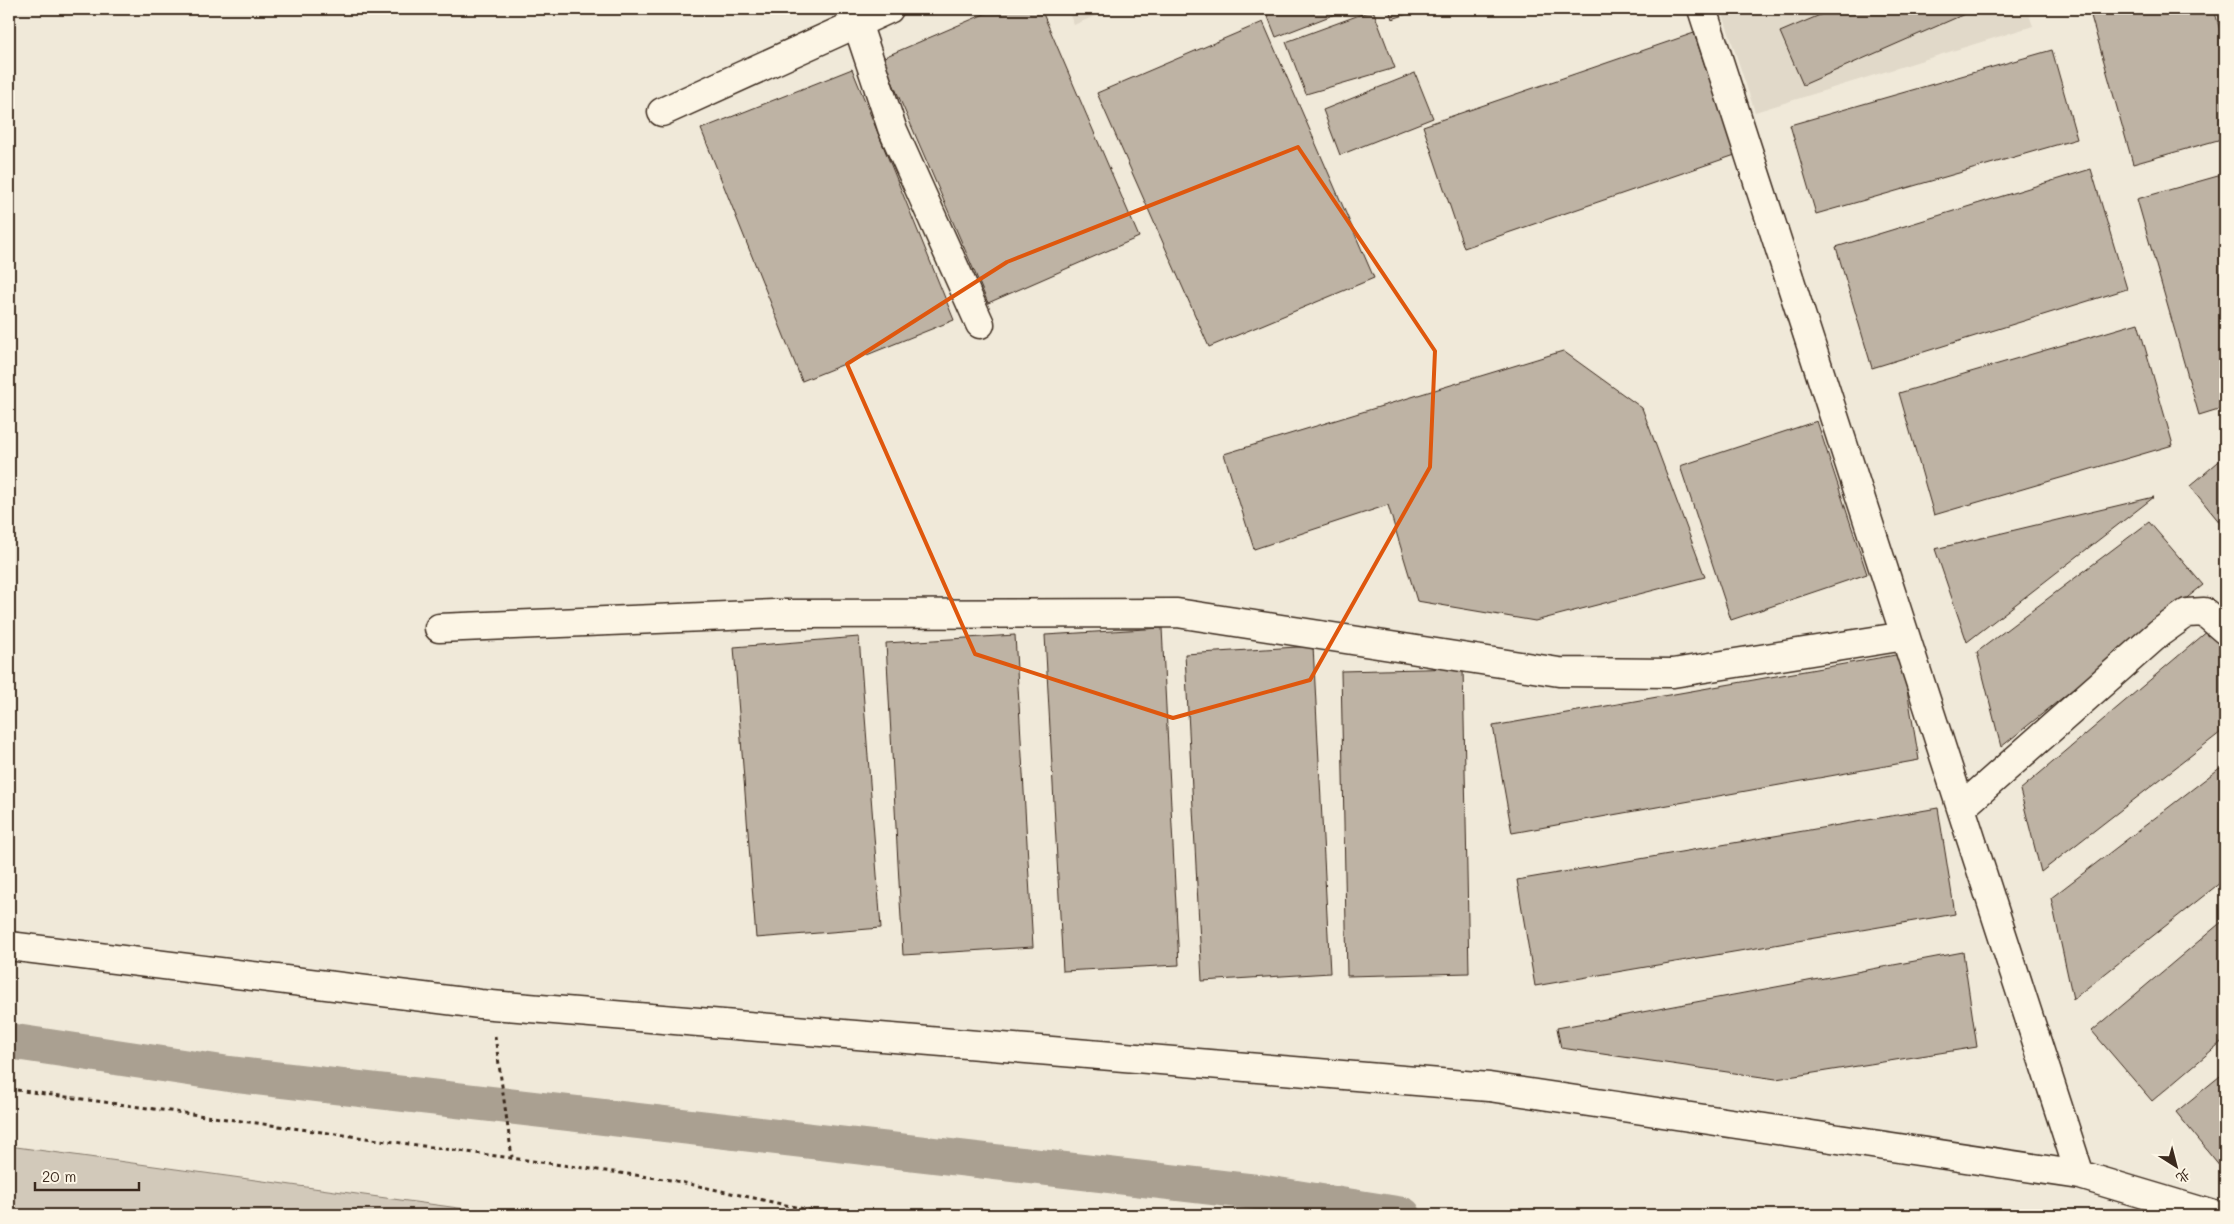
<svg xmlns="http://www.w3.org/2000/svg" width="2234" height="1224" font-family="Mali,'LXGW WenKai TC',sans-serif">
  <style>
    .built { fill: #e1d9c9 }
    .green { fill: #d2c9ba; stroke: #867a6c }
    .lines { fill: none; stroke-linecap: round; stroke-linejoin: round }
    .canal { stroke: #aaa091; stroke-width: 36 }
    .building { fill: #beb3a4; stroke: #3b2a1e }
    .minor-casing { stroke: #3b2a1e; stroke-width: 31 }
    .path { stroke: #3b2a1e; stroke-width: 3; stroke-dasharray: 4 4; stroke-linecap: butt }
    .minor { stroke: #fcf5e5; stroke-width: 28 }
    .marked { fill: none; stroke: #df570d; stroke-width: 4; stroke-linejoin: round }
  </style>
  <rect width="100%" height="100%" fill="#f0e9d9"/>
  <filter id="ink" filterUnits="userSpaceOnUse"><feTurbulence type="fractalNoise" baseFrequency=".02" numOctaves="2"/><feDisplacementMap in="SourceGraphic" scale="10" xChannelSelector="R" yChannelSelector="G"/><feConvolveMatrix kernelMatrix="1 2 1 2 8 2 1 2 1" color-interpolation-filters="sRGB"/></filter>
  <g filter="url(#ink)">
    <path class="built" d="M1067,9H1111L1074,25Z
      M1721,9H2027L2033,26L1755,112Z"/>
    <path class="green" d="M9,1146L509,1215H9Z"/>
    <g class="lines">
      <path class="canal" d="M9,1041L229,1074L1265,1193L1403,1215"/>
    </g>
    <path class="building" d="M996,9H1041L1139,237L988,303L882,58Z
      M1265,9H1348L1276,37Z
      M1389,9H1423L1392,19Z
      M1834,9H1976L1803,85L1780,32Z
      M2089,9H2214L2225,48V138L2133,164Z
      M1373,10L1395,68L1306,94L1286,42Z
      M1263,22L1374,278L1209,347L1097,93Z
      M1694,33L1735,155L1464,248L1423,126Z
      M2052,50L2077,139L1816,214L1790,125Z
      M852,69L954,320L802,381L701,129Z
      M1415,73L1433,118L1340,155L1323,110Z
      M2091,169L2127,289L1872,368L1836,247Z
      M2225,174V407L2199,415L2137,199Z
      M2138,323L2173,445L1934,515L1899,393Z
      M1563,351L1642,408L1705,577L1535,621L1417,601L1388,505L1254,549L1224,454Z
      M1817,421L1867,574L1731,620L1680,466Z
      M2225,456V529L2190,486Z
      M2154,497L1967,642L1935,549Z
      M2149,522L2203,585L2001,747L1977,652Z
      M1162,628L1179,965L1063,971L1045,635Z
      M2209,630L2225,647V729L2041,872L2020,790Z
      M1015,635L1033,947L903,955L886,643Z
      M859,637L881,928L756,938L734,647Z
      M1313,646L1330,973L1202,981L1185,654Z
      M1901,654L1919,760L1512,833L1493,726Z
      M1463,668L1469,973L1347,976L1341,671Z
      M2225,764V879L2073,999L2051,898Z
      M1938,808L1955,914L1535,986L1517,880Z
      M2225,919V1039L2152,1101L2092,1031Z
      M1963,952L1977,1047L1776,1079L1561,1048L1557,1028Z
      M2225,1072V1172L2176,1112Z"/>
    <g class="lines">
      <g class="minor-casing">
        <path id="minor" d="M1702,9L2080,1175
          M857,23L892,128L980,324
          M662,112L889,9
          M439,628L774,614L1177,613L1559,672L1673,673L1905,636
          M1961,808L2159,633L2187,613L2204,612L2225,630
          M9,946L480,1004L1489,1087L2080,1175L2214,1215"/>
      </g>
      <path class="path" d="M495,1036L512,1157
        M9,1089L671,1180L832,1215"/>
      <use href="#minor" class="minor"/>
    </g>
  </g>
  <path class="marked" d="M1298,147L1435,351L1430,467L1310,680L1173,718L975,654L847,364L1007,262Z"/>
  <rect width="2234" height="1224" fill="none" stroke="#fcf5e5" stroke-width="30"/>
  <rect x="15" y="15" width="2204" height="1194" fill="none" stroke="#3b2a1e" stroke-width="2" filter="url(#ink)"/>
  <g transform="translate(2176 1166) rotate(144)" stroke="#fcf5e5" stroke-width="4" paint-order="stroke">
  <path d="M0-4L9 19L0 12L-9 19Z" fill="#3b2a1e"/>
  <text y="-8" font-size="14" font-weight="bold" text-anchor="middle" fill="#3b2a1e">北</text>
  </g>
  <path d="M35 1182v8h104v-8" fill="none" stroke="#3b2a1e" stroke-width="2.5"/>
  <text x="42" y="1182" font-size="15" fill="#3b2a1e" stroke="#fcf5e5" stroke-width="4" paint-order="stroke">20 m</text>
</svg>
